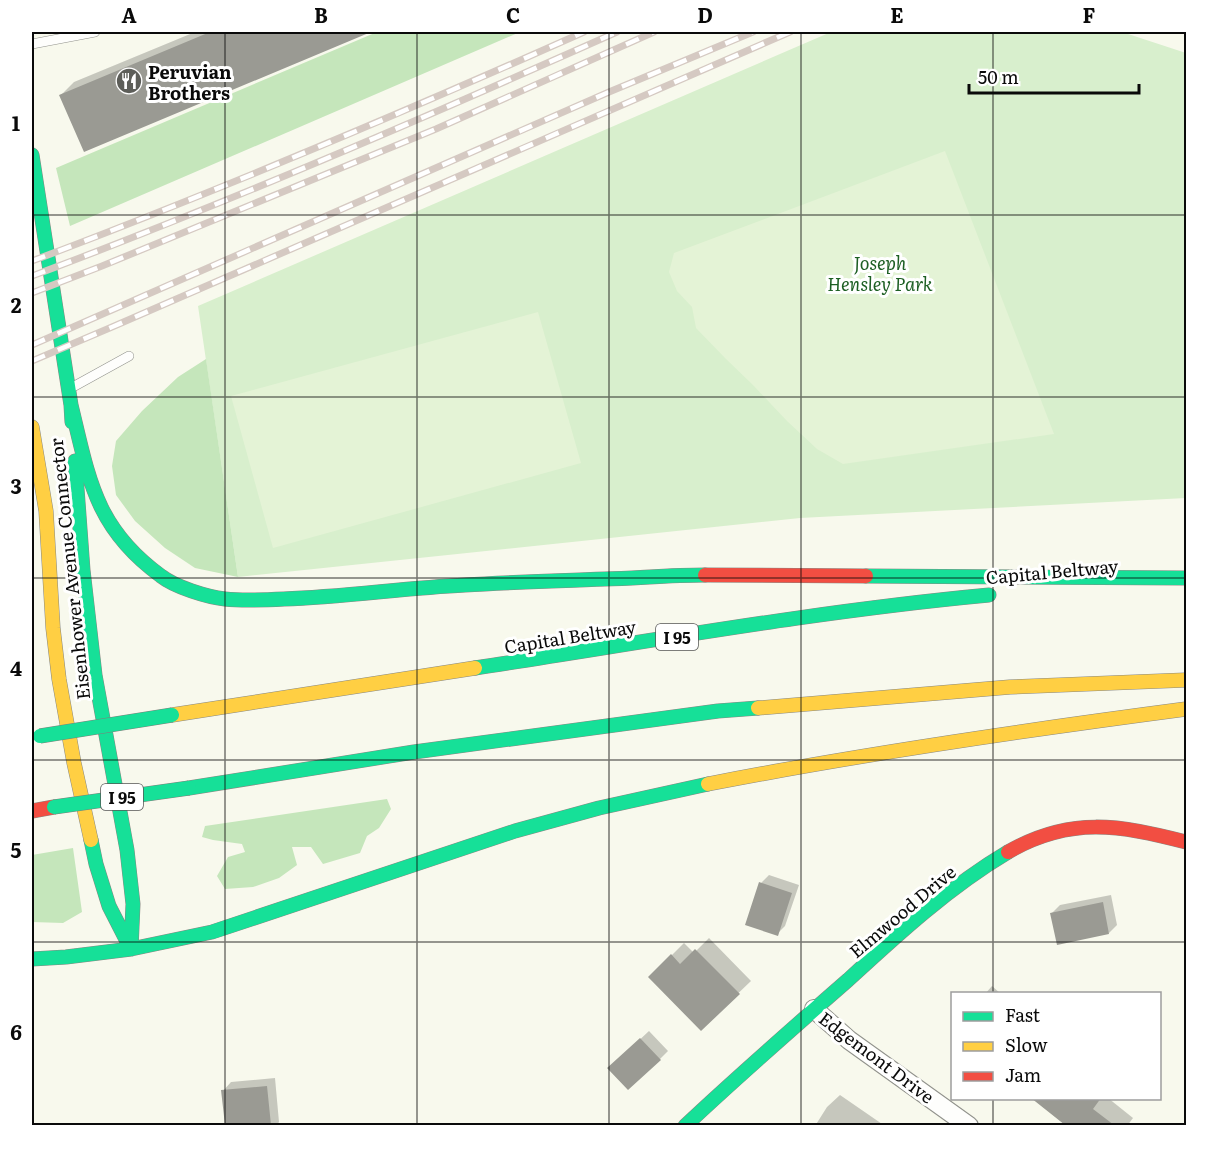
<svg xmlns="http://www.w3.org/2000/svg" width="1218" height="1157" font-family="Literata,serif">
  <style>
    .green { fill: #d8efcd }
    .forest { fill: #c5e6bb }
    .pitch { fill: #e4f3d6 }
    .shadow { fill: #0003 }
    .building { fill: #9a9a93 }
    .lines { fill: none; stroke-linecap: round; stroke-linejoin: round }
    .lane-casing { stroke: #91928c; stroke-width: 10 }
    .street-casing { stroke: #91928c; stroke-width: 20 }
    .fast-casing { stroke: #888883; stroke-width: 15 }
    .slow-casing { stroke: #888883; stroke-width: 15 }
    .jam-casing { stroke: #888883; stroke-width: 15 }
    .lane { stroke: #fefefc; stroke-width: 9 }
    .street { stroke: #fefefc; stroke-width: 18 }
    .fast { stroke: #16e098; stroke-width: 14 }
    .slow { stroke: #ffcf43; stroke-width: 14 }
    .jam { stroke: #f24e42; stroke-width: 14 }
    .rail-casing { stroke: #d5c9c2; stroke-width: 7 }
    .rail { stroke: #fff; stroke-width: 4.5; stroke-dasharray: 14; stroke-linecap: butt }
    .fast-bridge-casing { stroke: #7e7f7a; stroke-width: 15; stroke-linecap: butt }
    .fast-bridge { stroke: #16e098; stroke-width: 14 }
    .grid { fill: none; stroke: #0a0a0a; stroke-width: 1.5; stroke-opacity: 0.55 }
    .labels { text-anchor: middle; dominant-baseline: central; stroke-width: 6; stroke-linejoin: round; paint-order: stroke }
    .shield { fill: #fff; stroke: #545454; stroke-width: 1.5 }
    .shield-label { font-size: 16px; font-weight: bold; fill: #0a0a0a }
    .poi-label { font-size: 18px; font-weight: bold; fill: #0a0a0a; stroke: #fff; text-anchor: start }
    .park-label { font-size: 18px; font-style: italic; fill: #1d5f23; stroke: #fff }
    .street-label { font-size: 18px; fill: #0a0a0a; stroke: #fff }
    .neatline { fill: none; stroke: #0a0a0a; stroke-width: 2 }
    .grid-label { font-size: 20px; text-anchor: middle; font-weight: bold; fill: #0a0a0a }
  </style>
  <rect width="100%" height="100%" fill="#f8f9ed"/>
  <path class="green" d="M831,32H1122L1186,53V498L800,518L238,577L198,306Z"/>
  <path class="forest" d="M377,32H520L70,226L56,168Z
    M206,359L238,577L195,568L165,548L135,521L116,495L112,466L116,441L142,411L178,377Z
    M387,799L391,809L379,828L367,836L360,853L323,864L311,847H292L297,865L279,878L253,887L225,889L217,876L228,857L245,852L242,844L213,840L202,837L205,826Z
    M73,848L82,912L63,923L32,922V855Z"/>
  <path class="pitch" d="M945,151L1054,434L843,464L817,449L787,421L753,385L726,359L696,328L692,307L677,291L669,272L674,253Z
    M538,312L581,463L273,548L231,396Z"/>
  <path class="shadow" d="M195,32H368L84,150L61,95L74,82Z
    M769,875L799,885L785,926L777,934L761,883Z
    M1111,895L1117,925L1109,933L1052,913L1060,905Z
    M709,938L751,981L701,1029L650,977L684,943L694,953Z
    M992,986L1001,994H985Z
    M649,1031L668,1051L660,1059L618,1060Z
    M275,1078L279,1122L276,1126H227L223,1091L231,1082Z
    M840,1095L885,1126H815L827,1107Z
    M1048,1098H1108L1133,1118L1127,1126H1067L1042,1106Z"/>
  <path class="building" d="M210,32H371L84,152L59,95Z
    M759,882L792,893L778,936L745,925Z
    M1103,902L1109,934L1057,945L1050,913Z
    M695,949L740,994L701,1031L648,977L671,954L680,964Z
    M640,1038L661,1060L628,1090L607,1068Z
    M267,1086L271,1125H225L221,1090Z
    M1031,1098H1101L1093,1109L1114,1125H1065Z"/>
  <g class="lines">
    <g class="lane-casing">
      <path id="lane" d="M32,44L95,32
        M71,388L129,356"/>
    </g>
    <g class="street-casing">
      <path id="street" d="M814,1009L849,1040L969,1126"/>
    </g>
    <g class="fast-casing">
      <path id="fast" d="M32,155L71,405L72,422
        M71,405C89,479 95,528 161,576C175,587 207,597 225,599C244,601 264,600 284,599C344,597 404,588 465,585C511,582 558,581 605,579C638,578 672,575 705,575
        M75,461L83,570L95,675L127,850L133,904L131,949
        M866,576L1184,578
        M475,668C646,642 817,611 989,595
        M189,788L414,752L718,711L758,708
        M91,840L96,864L109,906L131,949
        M32,959L66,957L131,949L212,932L515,831L599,808L708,784
        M685,1126C738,1076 793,1028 848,980C898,934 949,887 1008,852"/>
    </g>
    <g class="slow-casing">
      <path id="slow" d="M32,427L46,511L53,628L59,679L74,763L91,840
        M758,708L1010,687L1186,680
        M172,715L475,668
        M708,784C866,753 1026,730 1186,709"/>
    </g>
    <g class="jam-casing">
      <path id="jam" d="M705,575L866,576
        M32,811L54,807
        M1008,852C1070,816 1120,825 1186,842"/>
    </g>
    <use href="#lane" class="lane"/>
    <use href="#street" class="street"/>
    <use href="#fast" class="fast"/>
    <use href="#slow" class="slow"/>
    <use href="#jam" class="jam"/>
    <g class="rail-casing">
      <path id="rail" d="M32,261C218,191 402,113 584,32
        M32,276C230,202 424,118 617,32
        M32,293L102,266L436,129L654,32
        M32,345L609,92L753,32
        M32,361L112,327L790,32"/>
    </g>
    <use href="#rail" class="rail"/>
    <g class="fast-bridge-casing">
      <path id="fast-bridge" d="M40,736L172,715
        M54,807L189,788"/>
    </g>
    <use href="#fast-bridge" class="fast-bridge"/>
  </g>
  <path class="grid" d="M225,32V1126M417,32V1126M609,32V1126M801,32V1126M993,32V994M32,215H1186M32,397H1186M32,578H1186M32,760H1186M32,942H1186M993,1098V1126"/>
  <defs>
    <g id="restaurant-disc" transform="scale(1.35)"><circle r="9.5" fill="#5d5e59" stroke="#fff"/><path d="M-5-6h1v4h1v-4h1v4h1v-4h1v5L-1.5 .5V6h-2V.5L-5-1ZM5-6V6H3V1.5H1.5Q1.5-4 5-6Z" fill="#fff"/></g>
  </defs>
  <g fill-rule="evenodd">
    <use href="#restaurant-disc" x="129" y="81"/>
  </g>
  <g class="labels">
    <g class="shield">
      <rect x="656" y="624" width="42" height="26" rx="4.5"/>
      <rect x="101" y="784" width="42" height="26" rx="4.5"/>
    </g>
    <g class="shield-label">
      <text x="677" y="637">I 95</text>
      <text x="122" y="797">I 95</text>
    </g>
    <g class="poi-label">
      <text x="148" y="71">Peruvian<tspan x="148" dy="21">Brothers</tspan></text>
    </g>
    <g class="park-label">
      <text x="880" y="262">Joseph<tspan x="880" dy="21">Hensley Park</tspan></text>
    </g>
    <g class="street-label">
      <text transform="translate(69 569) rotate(-96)">Eisenhower Avenue Connector</text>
      <text transform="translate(1052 571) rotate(-5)">Capital Beltway</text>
      <text transform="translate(570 636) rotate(-9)">Capital Beltway</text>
      <text transform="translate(902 911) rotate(-40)">Elmwood Drive</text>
      <text transform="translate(877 1057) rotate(37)">Edgemont Drive</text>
    </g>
  </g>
  <rect width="1218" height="1157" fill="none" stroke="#ffffff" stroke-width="66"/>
  <rect x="951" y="992" width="210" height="108" fill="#ffffff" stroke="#9d9d9d" stroke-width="1.5"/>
  <rect x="963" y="1012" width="30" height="9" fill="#16e098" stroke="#9d9d9d" stroke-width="1.5"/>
  <text x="1005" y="1022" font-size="18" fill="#0a0a0a">Fast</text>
  <rect x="963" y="1042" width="30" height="9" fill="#ffcf43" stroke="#9d9d9d" stroke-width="1.5"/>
  <text x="1005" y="1052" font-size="18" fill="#0a0a0a">Slow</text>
  <rect x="963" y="1072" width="30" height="9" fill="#f24e42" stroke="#9d9d9d" stroke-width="1.5"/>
  <text x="1005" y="1082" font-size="18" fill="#0a0a0a">Jam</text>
  <path d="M969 84v9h170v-9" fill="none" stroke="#0a0a0a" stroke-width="3"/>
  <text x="978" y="84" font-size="18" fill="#0a0a0a" stroke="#ffffff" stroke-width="4.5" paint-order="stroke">50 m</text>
  <rect x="33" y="33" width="1152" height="1091" class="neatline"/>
  <g class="grid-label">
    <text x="129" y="23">A</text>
    <text x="321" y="23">B</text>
    <text x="513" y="23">C</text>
    <text x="705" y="23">D</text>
    <text x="897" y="23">E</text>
    <text x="1089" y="23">F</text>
    <text x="16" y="131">1</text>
    <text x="16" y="313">2</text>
    <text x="16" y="494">3</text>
    <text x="16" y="676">4</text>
    <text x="16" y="858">5</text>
    <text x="16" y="1040">6</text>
  </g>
</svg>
